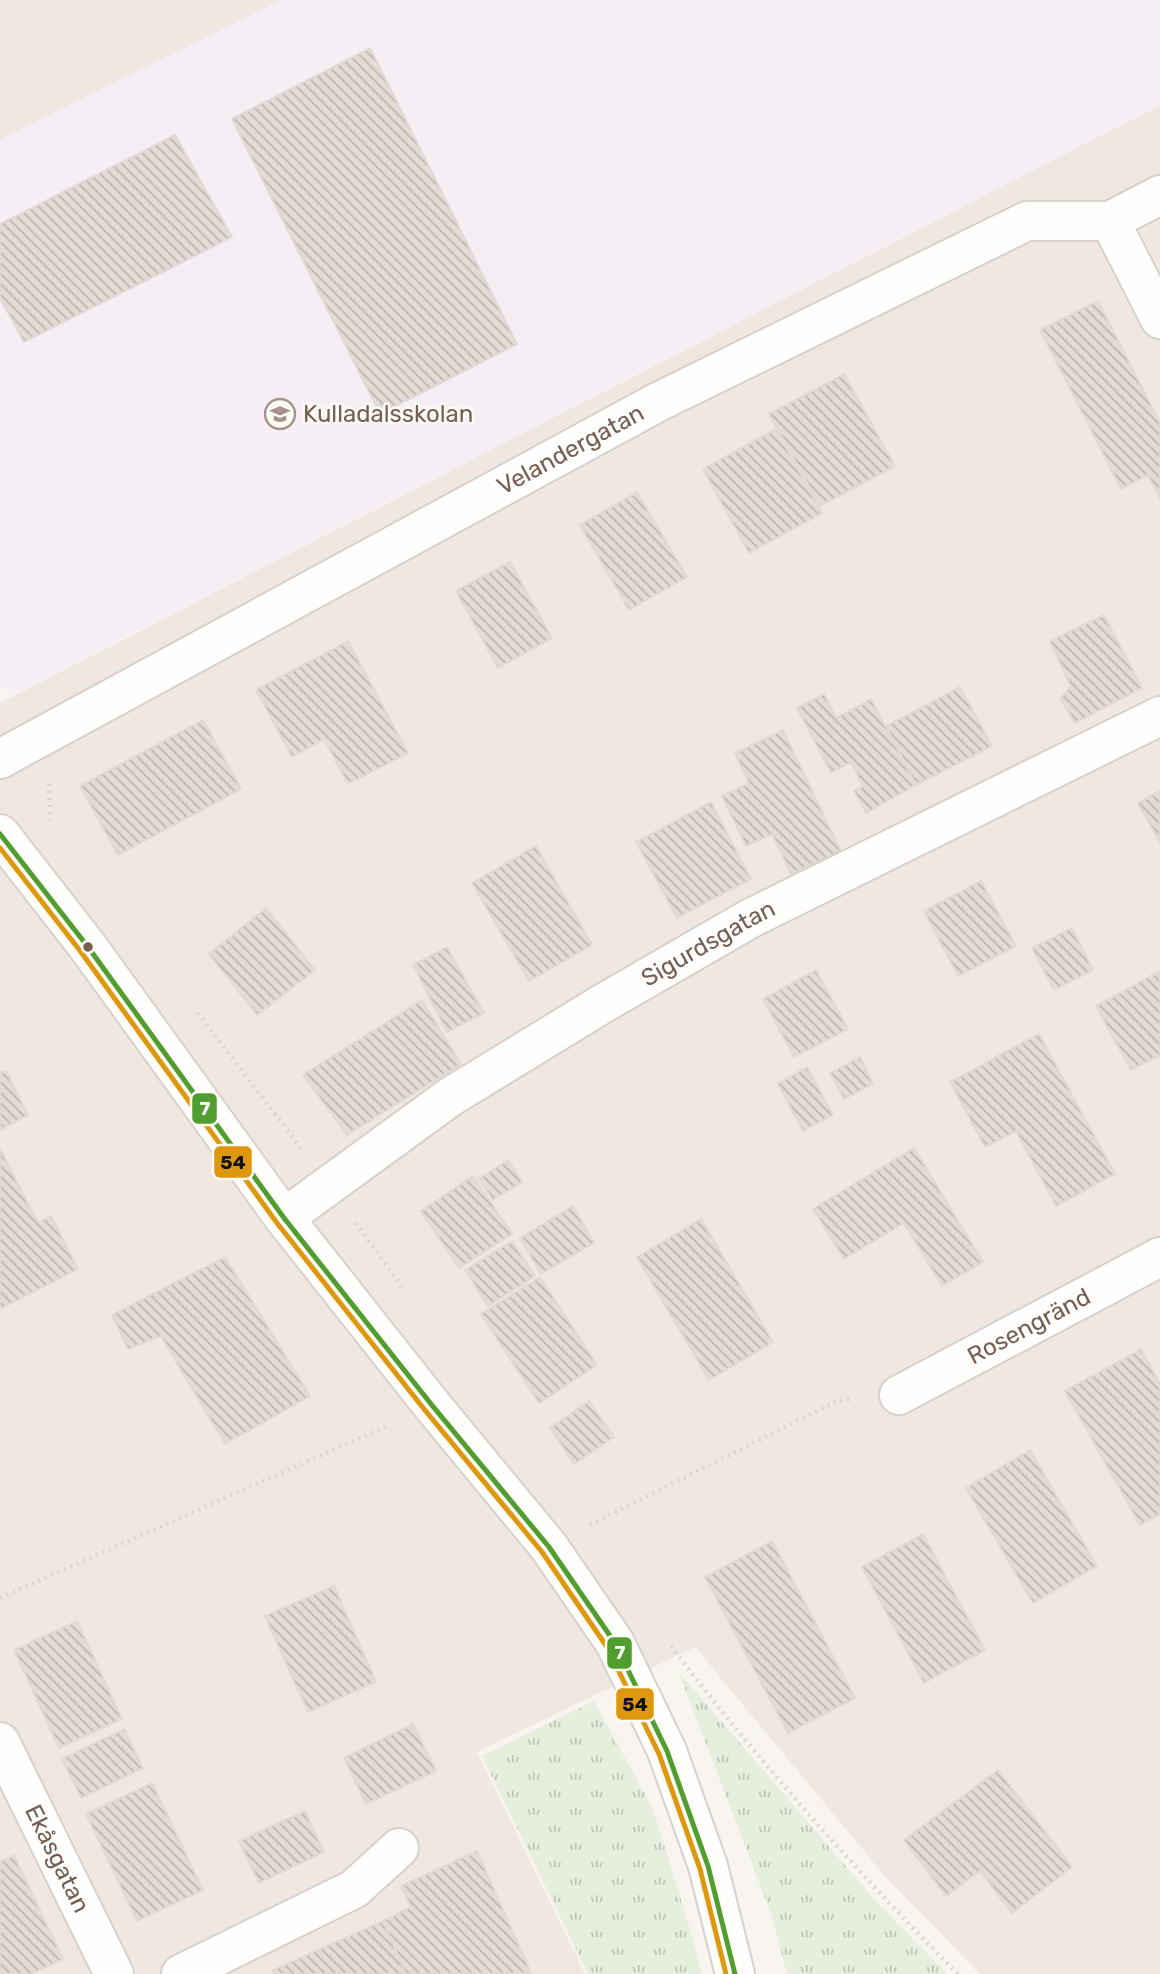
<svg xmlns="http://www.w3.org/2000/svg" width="1160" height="1974" font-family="Rubik,sans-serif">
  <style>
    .residential { fill: #f0e8e0 }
    .education { fill: #f5eff5 }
    .grass { fill: url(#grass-tufts) }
    .building { fill: url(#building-back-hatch); stroke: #e0d9d4; stroke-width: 2 }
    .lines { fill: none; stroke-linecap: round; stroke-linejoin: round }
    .street-casing { stroke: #d6d1cc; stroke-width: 42 }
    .secondary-casing { stroke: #d6d1cb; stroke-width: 42 }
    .path { stroke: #dad5d0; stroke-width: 4.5; stroke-dasharray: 2 5; stroke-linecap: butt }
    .street { stroke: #fefefd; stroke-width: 38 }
    .secondary { stroke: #fefefd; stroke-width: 38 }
    .bus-1-casing { stroke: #fefaf4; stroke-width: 10 }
    .bus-2-casing { stroke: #fefaf4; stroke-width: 10 }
    .bus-1 { stroke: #509e2f; stroke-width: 5 }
    .bus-2 { stroke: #dd9810; stroke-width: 5 }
    .bus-dot { fill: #755e52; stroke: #fefaf4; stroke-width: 2.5 }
    .labels { text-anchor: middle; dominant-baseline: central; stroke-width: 5; stroke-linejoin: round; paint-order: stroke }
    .poi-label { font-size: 24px; fill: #755e52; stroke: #fefaf4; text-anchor: start }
    .street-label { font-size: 24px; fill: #755e52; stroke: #fefaf4 }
    .line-badge { stroke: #fefaf4; stroke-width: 2.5 }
    .badge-label { font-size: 19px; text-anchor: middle; font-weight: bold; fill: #fff }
    .pale-badge-label { font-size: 19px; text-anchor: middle; font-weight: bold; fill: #111 }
  </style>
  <defs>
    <pattern id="grass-tufts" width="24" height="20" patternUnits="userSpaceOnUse" patternTransform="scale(1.75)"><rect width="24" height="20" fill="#e6eedd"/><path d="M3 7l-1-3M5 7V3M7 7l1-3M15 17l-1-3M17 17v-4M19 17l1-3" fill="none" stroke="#bfc4b6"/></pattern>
    <pattern id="building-back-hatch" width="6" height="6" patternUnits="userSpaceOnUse" patternTransform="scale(1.75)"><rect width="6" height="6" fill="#e2dbd6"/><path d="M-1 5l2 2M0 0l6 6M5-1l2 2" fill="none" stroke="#bcb5b0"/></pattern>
  </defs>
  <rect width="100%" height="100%" fill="#f8f5f1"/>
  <path class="residential" d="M0,0H281L0,140Z
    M1160,105V1974H980L883,1874L695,1647L477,1752L585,1974H0V703Z"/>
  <path class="education" d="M281,0H1160V105L19,692L0,687V140Z"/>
  <path class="grass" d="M678,1671L874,1899L947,1974H787L772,1916Z
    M594,1701L653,1809L693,1939L702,1974H588L482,1756Z"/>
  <path class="building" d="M370,48L517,344L380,414L232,119Z
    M175,135L232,237L24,342L0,298V224Z
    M1098,301L1160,423V499L1148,475L1121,489L1040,330Z
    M844,374L895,466L820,506L769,414Z
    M776,429L822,513L749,553L703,469Z
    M637,492L687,577L629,610L580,525Z
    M510,562L552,638L498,668L456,591Z
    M1104,615L1142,688L1075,723L1060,698L1071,687L1050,641Z
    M348,641L408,753L348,784L324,739L292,757L256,690Z
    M960,687L992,746L916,785L886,726Z
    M824,694L836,718L871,699L916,785L866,813L854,791L863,786L851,762L831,773L797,708Z
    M203,720L241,789L118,855L80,786Z
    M783,730L841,851L791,874L772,834L746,846L722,796L749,783L735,753Z
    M1160,791V843L1138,803Z
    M711,802L751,879L677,918L636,842Z
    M536,846L592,945L529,981L472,883Z
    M981,881L1016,946L958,976L924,911Z
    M266,908L315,970L257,1015L209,954Z
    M1072,928L1093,970L1054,990L1032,948Z
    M447,947L484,1013L447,1032L413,965Z
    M816,970L848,1029L794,1057L763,999Z
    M1160,971V1055L1131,1070L1096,1006Z
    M422,1000L461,1064L347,1135L303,1075Z
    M1039,1034L1115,1174L1056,1206L1016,1131L985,1147L950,1082Z
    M860,1057L873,1084L844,1099L830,1073Z
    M807,1067L833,1115L803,1131L778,1084Z
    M6,1071L28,1115L0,1130V1073Z
    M914,1148L983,1262L942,1286L904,1223L844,1259L813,1209Z
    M0,1149L38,1223L51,1216L78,1269L0,1309Z
    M508,1160L522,1182L493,1200L479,1179Z
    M473,1176L512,1234L459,1268L421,1211Z
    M573,1206L594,1243L541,1274L520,1238Z
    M701,1219L773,1342L709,1380L637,1257Z
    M512,1241L535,1276L488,1306L465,1270Z
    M225,1257L310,1396L225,1444L161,1336L128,1349L112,1315Z
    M540,1277L597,1365L539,1403L481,1314Z
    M1141,1349L1160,1384V1514L1140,1525L1065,1391Z
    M589,1401L614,1437L574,1464L550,1428Z
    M1030,1450L1097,1566L1033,1603L966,1488Z
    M923,1534L985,1650L924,1683L862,1567Z
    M772,1541L855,1698L788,1733L705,1577Z
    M334,1586L376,1682L308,1712L265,1616Z
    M77,1621L122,1719L59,1748L14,1650Z
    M413,1724L436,1771L366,1804L344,1758Z
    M124,1729L143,1768L81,1798L62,1759Z
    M998,1770L1072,1867L1012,1913L980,1871L946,1896L904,1840Z
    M152,1783L203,1890L137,1921L86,1814Z
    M305,1811L324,1852L259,1883L239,1841Z
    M477,1851L531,1973L406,1974L383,1921L411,1907L401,1886Z
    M14,1855L63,1959L31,1974H0V1862Z
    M383,1921L406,1974H274L273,1970Z"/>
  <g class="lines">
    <g class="street-casing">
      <g id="street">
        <path d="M1110,221L1160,319"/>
        <path id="s1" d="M0,759L658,402L1027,221H1110L1160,195"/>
        <path id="s2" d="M284,1218L450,1097L602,1004L751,918L1160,716"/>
        <path id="s3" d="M899,1395L1160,1257"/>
        <path id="s4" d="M0,1742L114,1974"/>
        <path d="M181,1974L354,1889L399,1848"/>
      </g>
    </g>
    <g class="secondary-casing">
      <path id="secondary" d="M0,834L88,947L284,1218L431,1404L549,1547L615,1643L667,1751L708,1866L735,1974"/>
    </g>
    <path class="path" d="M49,784L50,820
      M198,1013L301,1148
      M356,1223L402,1287
      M590,1525L839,1400L853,1399
      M0,1598L389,1425
      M671,1646C759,1762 856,1871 958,1974"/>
    <use href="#street" class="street"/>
    <use href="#secondary" class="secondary"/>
    <g class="bus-1-casing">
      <path id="bus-1" d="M0,834L88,947L284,1218L431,1404L549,1547L615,1643L667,1751L708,1866L735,1974"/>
    </g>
    <g class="bus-2-casing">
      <path id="bus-2" d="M0,848L81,952L277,1223L424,1409L542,1552L607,1647L659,1754L700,1869L726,1974"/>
    </g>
    <use href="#bus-1" class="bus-1"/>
    <use href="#bus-2" class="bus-2"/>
  </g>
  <defs>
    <g id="school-ring" transform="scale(1.575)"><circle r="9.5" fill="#fefaf4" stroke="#a3938a" stroke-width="1.5"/><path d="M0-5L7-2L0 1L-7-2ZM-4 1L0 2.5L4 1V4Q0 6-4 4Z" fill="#a3938a"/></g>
  </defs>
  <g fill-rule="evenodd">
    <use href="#school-ring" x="280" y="414"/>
  </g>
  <circle class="bus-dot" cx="88" cy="947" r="6"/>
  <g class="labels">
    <g class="poi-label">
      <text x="303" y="414">Kulladalsskolan</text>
    </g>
    <g class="street-label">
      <text stroke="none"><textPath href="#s1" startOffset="649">Velandergatan</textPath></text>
      <text stroke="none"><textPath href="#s2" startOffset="506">Sigurdsgatan</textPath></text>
      <text stroke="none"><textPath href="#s3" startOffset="147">Rosengränd</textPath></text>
      <text stroke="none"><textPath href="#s4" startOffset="130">Ekåsgatan</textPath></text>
    </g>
  </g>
  <g class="line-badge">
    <rect x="191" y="1092" width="27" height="33" rx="7" fill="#509e2f"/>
    <rect x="213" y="1145" width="40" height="34" rx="7" fill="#dd9810"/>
    <rect x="606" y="1636" width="27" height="34" rx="7" fill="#509e2f"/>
    <rect x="615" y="1687" width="40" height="34" rx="7" fill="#dd9810"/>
  </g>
  <g class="badge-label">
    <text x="205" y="1115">7</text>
    <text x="620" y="1659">7</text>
  </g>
  <g class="pale-badge-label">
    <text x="233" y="1169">54</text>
    <text x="635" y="1711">54</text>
  </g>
</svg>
